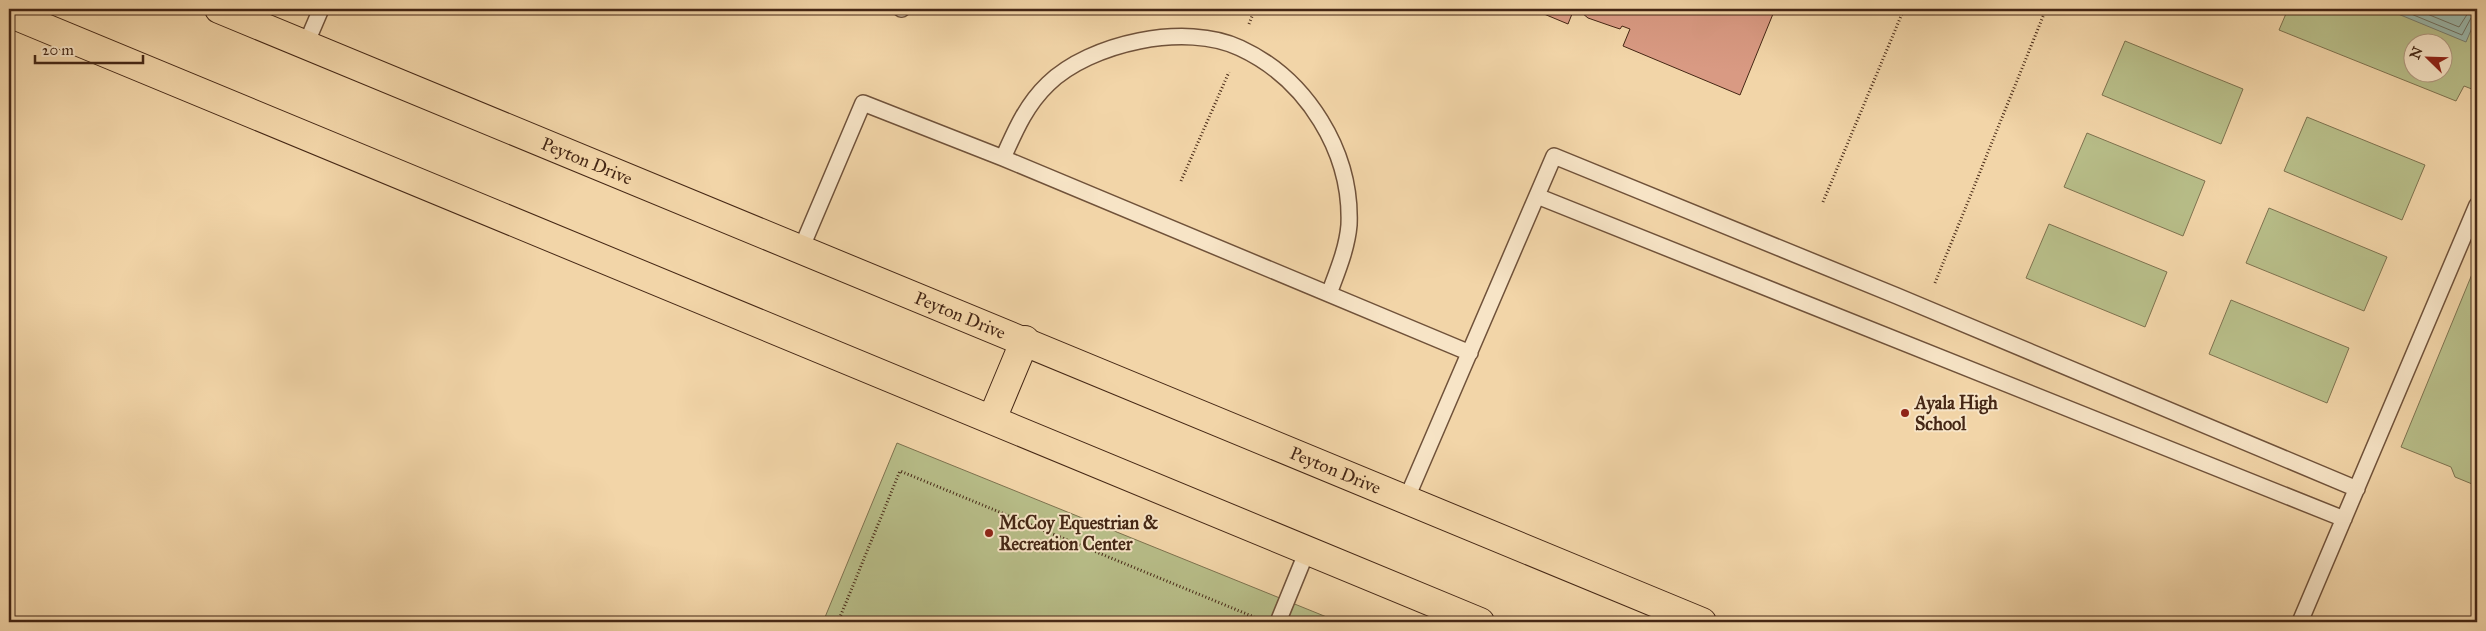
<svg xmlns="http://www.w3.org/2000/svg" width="2486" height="631" font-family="'IM FELL Great Primer',serif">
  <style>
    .green { fill: #b8be89; stroke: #7e724f; fill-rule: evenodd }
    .water { fill: #9bb8ac; stroke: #797e70 }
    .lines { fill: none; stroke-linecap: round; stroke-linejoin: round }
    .shore { stroke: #707060; stroke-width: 1 }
    .building { fill: #d99a83; stroke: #452715 }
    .service-casing { stroke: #70523a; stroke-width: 18 }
    .primary-casing { stroke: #452715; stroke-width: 30 }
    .path { stroke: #452715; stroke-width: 3; stroke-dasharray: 1 2.5; stroke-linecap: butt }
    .service { stroke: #f7e4c6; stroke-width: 15 }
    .primary { stroke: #f2d5a8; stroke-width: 28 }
    .poi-dot { fill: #8f2418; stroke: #f7e4c6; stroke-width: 2 }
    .labels { text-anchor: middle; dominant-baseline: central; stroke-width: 4; stroke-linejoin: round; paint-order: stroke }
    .street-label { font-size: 18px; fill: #452715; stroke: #f7e4c6 }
    .poi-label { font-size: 18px; font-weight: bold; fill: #452715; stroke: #f7e4c6; text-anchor: start }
  </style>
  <rect width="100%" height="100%" fill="#f2d5a8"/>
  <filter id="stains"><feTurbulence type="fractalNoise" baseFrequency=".004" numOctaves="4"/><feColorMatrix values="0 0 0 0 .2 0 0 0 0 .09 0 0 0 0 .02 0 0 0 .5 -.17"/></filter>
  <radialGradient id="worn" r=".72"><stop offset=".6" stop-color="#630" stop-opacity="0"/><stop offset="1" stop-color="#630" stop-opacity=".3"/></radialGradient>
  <path class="green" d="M2288,9H2477V91L2464,86L2456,101L2279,30ZM2414,42H2444V72H2414Z
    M2125,41L2243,89L2221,144L2102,95Z
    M2307,117L2425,165L2402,220L2284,171Z
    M2087,133L2205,181L2183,236L2064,187Z
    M2269,208L2387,257L2364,311L2246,263Z
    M2049,224L2167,272L2145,327L2026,278Z
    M2477,262V486L2455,477L2451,467L2401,447Z
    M2231,300L2349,348L2327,403L2209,354Z
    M897,443L1339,622H823Z"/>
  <path class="water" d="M2386,9H2477V16L2466,42Z"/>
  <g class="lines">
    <path class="shore" d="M2399,9L2462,35L2471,18L2477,16
      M2415,9L2459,27L2468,13L2477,9"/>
  </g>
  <path class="building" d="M1532,9H1574L1568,24Z
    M1581,9H1775L1740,95L1623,46L1630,29L1622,26L1620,29L1611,26L1588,18L1582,13L1583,10Z"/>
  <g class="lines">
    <g class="service-casing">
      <path id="service" d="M901,9H902
        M306,44L321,9
        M1003,158C1015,131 1026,105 1048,84C1090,43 1186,22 1240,48C1307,79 1352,152 1349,225C1347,249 1337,272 1329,294
        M1537,196L2344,519
        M801,249L863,103L1003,158L1470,353
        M1406,500L1554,156L1897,296L2357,489
        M1278,622L1307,551
        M2300,622L2477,205"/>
    </g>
    <g class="primary-casing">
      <g id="primary">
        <path id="s1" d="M219,9L1702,622"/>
        <path d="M9,13L1480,622"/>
        <path d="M992,419L1025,340"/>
      </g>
    </g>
    <path class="path" d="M1249,24L1255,9
      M1181,181L1229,72
      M1823,202L1904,9
      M1935,283L2044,14L2030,9
      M838,622L900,471L1254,617"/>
    <use href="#service" class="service"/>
    <use href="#primary" class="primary"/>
  </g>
  <g class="poi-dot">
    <circle cx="1905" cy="413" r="5"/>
    <circle cx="989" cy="533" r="5"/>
  </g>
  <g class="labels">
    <g class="street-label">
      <text stroke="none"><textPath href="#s1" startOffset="398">Peyton Drive</textPath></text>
      <text stroke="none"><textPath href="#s1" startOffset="802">Peyton Drive</textPath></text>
      <text stroke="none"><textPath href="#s1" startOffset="1208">Peyton Drive</textPath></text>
    </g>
    <g class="poi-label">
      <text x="1915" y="403">Ayala High<tspan x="1915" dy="21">School</tspan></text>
      <text x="999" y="523">McCoy Equestrian &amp;<tspan x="999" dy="21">Recreation Center</tspan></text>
    </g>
  </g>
  <rect width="2486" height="631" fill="none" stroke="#f2d5a8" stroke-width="30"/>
  <rect x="10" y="10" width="2466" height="611" fill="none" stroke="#452715" stroke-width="2.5"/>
  <rect x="15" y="15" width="2456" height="601" fill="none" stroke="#452715"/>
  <g transform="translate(2428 58) rotate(293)"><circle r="24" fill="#f7e4c6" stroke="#b0987f"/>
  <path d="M0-4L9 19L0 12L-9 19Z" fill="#8f2418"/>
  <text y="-8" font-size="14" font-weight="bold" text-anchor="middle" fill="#452715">N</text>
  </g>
  <path d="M35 55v8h108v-8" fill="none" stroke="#452715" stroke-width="2.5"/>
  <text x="42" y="55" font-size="15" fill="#452715" stroke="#f7e4c6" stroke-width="4" paint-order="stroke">20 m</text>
  <rect width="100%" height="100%" filter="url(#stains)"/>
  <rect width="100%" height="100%" fill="url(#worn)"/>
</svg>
